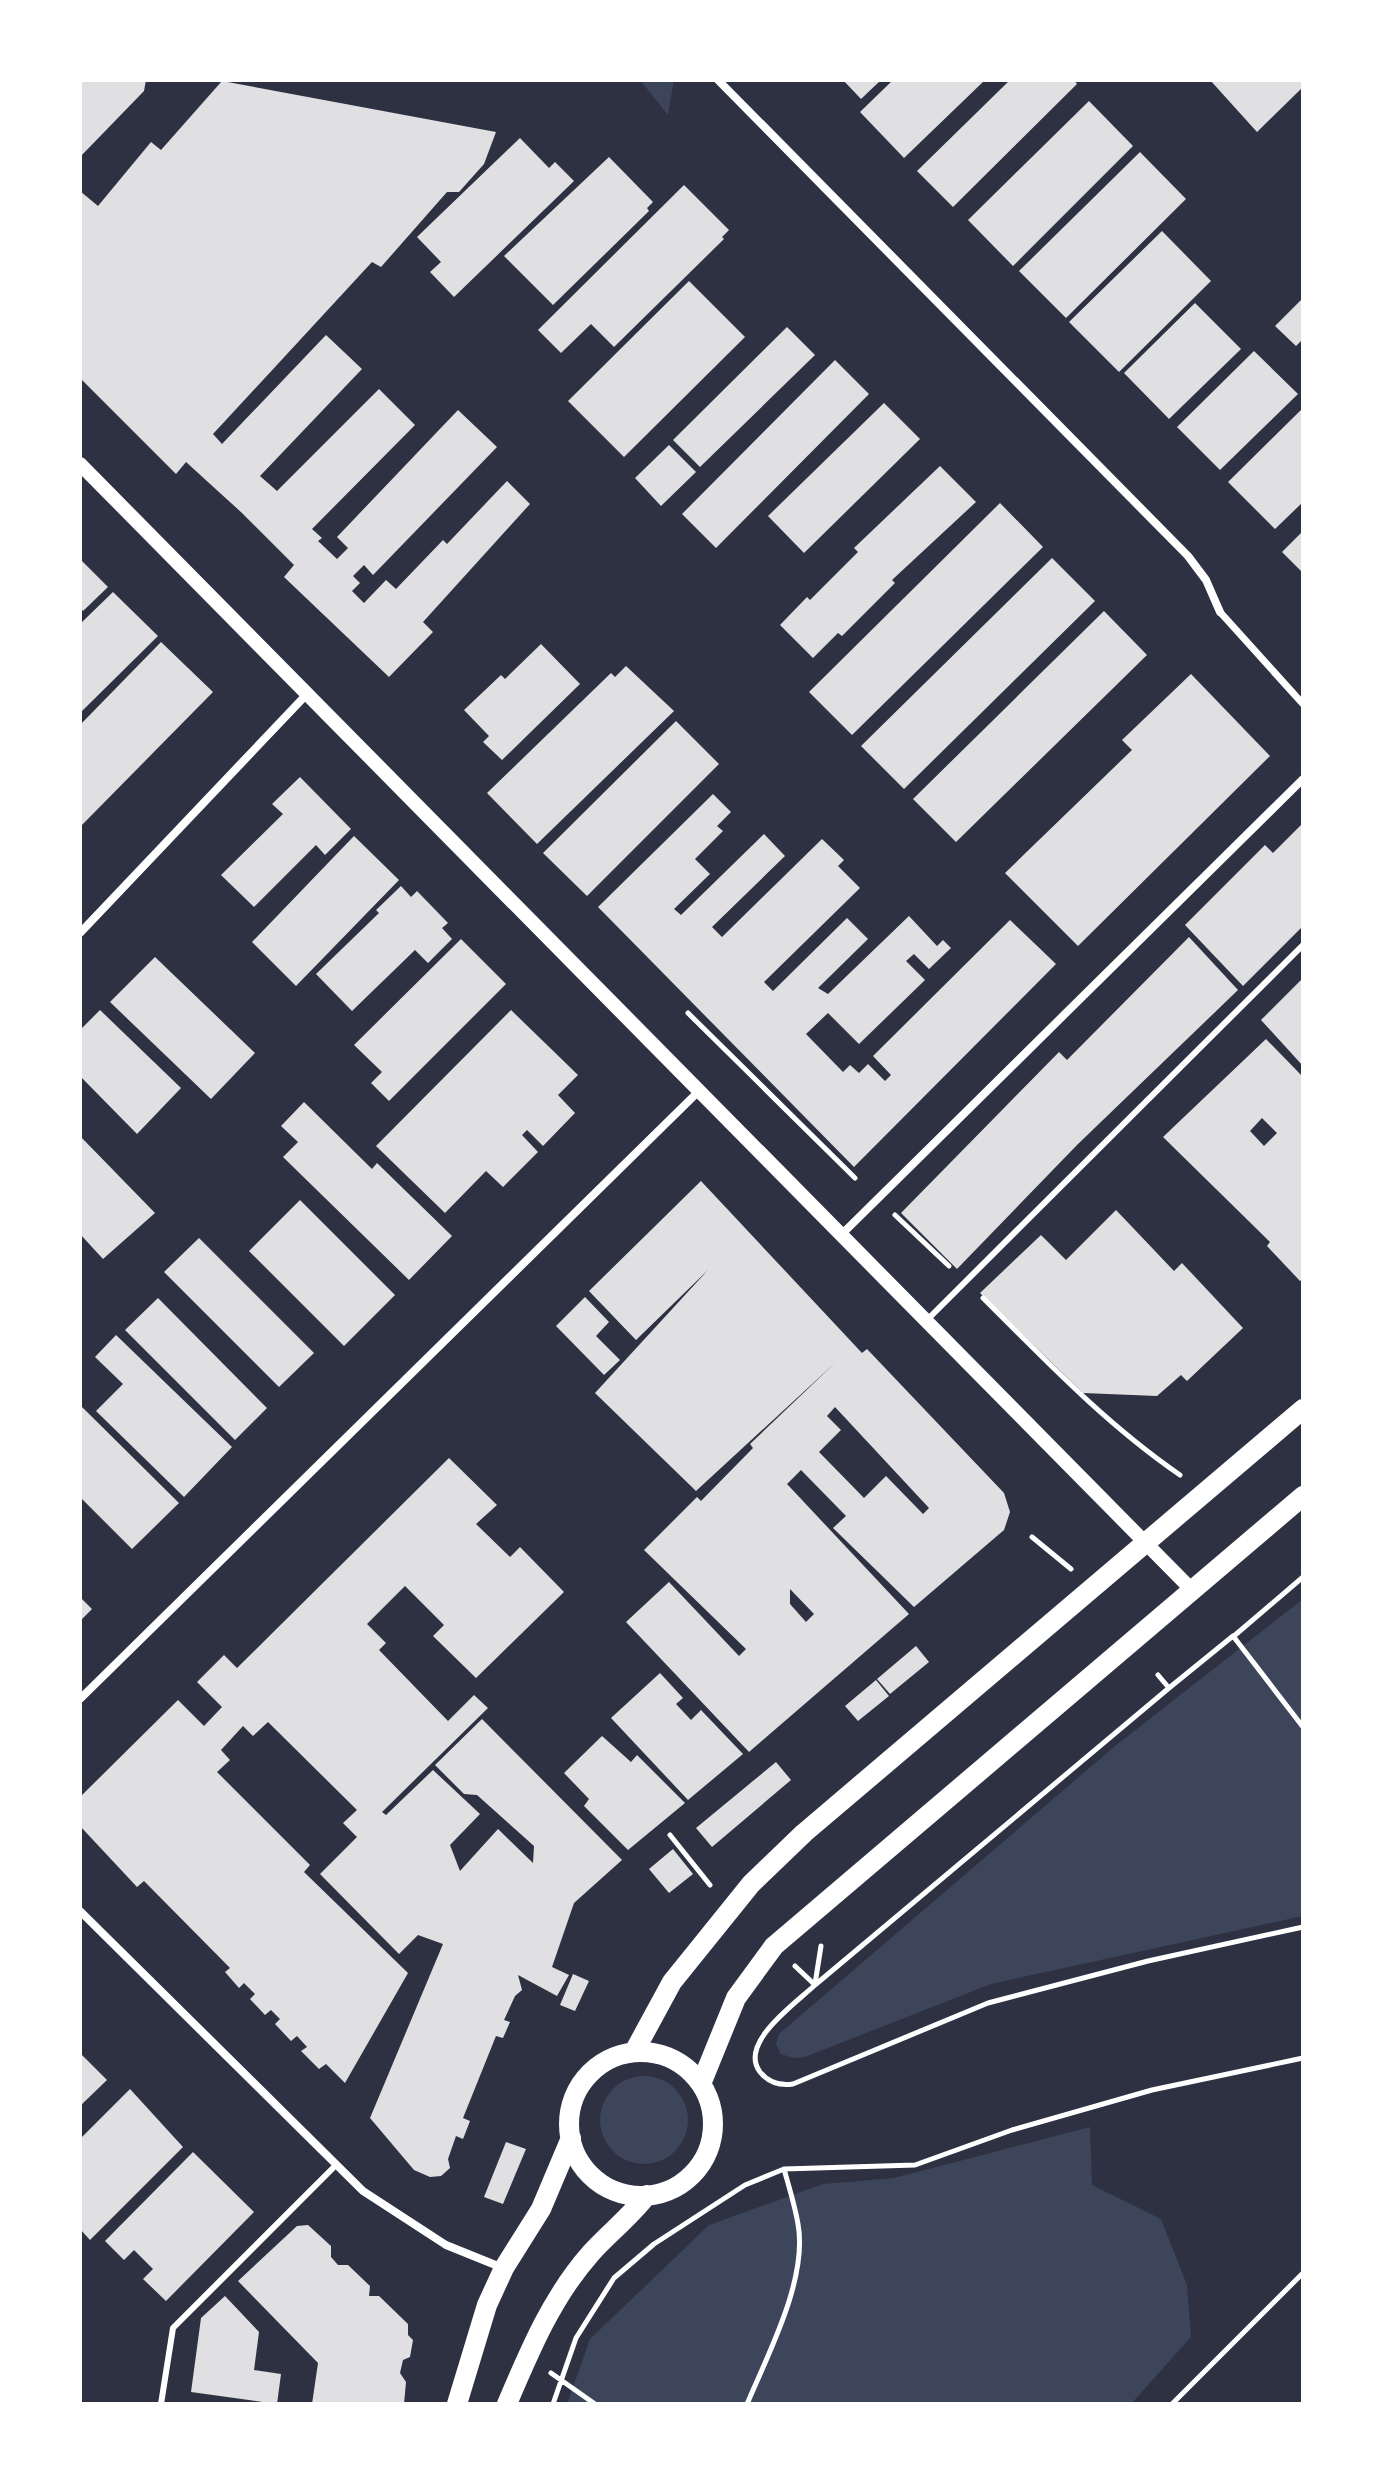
<svg xmlns="http://www.w3.org/2000/svg" width="1383" height="2484" font-family="'Sofia Sans Condensed',sans-serif">
  <style>
    .green { fill: #3c4559 }
    .building { fill: #e0e0e3; fill-rule: evenodd }
    .lines { fill: none; stroke-linecap: round; stroke-linejoin: round }
    .path { stroke: #fff; stroke-width: 5 }
    .service { stroke: #fff; stroke-width: 6 }
    .pedestrian { stroke: #fff; stroke-width: 7 }
    .minor { stroke: #fff; stroke-width: 8 }
    .tertiary { stroke: #fff; stroke-width: 14 }
    .primary { stroke: #fff; stroke-width: 20 }
  </style>
  <rect width="100%" height="100%" fill="#2d3142"/>
  <path class="green" d="M640,80H674L668,115Z
    M1303,1599V1916L991,1984L805,2057L793,2058L781,2054L776,2044L779,2034L1115,1746Z
    M600 2120a44 44 0 1 1 88 0a44 44 0 1 1-88 0Z
    M1090,2127L1092,2185L1161,2219L1187,2285L1191,2337L1131,2404H567L590,2339L709,2225L823,2184L894,2178Z"/>
  <path class="building" d="M80,80H146L144,91L80,157Z
    M843,80H881L861,99Z
    M893,80H985L904,158L860,112Z
    M1010,80H1074L1077,84L953,207L917,171Z
    M1210,80H1303V87L1257,132Z
    M222,81L496,132L484,164L459,192H447L381,267L372,262L213,434L222,444L326,335L362,369L260,476L277,491L379,389L415,425L312,529L322,538L318,541L337,559L348,548L337,537L458,410L497,447L373,575L364,565L353,576L360,583L352,591L364,603L386,580L396,589L443,540L447,544L507,481L530,504L423,622L433,632L389,677L284,577L294,565L242,513L186,462L176,474L80,378V191L98,206L151,142L161,150Z
    M1089,101L1133,146L1013,266L968,220Z
    M520,138L549,168L555,162L574,181L454,297L430,272L441,262L417,237Z
    M1140,152L1186,199L1066,318L1019,271Z
    M609,157L653,202L647,208L649,211L553,305L504,256Z
    M684,185L729,230L722,237L724,239L614,347L591,324L561,353L538,330Z
    M1162,231L1211,281L1119,372L1069,322Z
    M689,281L745,337L624,457L568,401Z
    M1303,298V339L1296,346L1275,326Z
    M1195,303L1241,349L1169,419L1124,373Z
    M787,327L815,355L700,467L673,440Z
    M1254,351L1298,394L1220,470L1177,427Z
    M835,360L869,394L716,548L682,514Z
    M884,403L920,439L804,553L768,516Z
    M1303,408V502L1275,529L1228,482Z
    M669,445L696,472L661,506L635,478Z
    M940,466L976,502L892,580L895,583L842,636L838,633L813,658L780,625L807,597L810,600L858,552L854,548Z
    M1000,503L1043,547L852,735L809,692Z
    M1303,531V573L1282,552Z
    M1052,558L1095,601L904,789L861,746Z
    M80,559L108,587L83,611L80,607Z
    M113,592L158,636L80,713V624Z
    M1104,611L1147,655L956,842L913,799Z
    M161,642L213,692L80,827V725Z
    M541,644L580,684L502,760L483,742L489,736L464,710L501,675L505,679Z
    M626,666L674,711L537,844L487,793L611,673L615,677Z
    M1191,674L1270,756L1078,946L1005,873L1132,750L1122,740Z
    M676,721L719,764L587,896L543,853Z
    M300,777L351,829L325,855L316,845L254,907L221,875L283,814L272,804Z
    M713,794L731,812L717,826L723,831L695,859L710,874L674,909L681,915L764,834L785,856L712,927L722,937L822,839L844,860L838,866L860,888L764,982L773,991L847,918L868,939L818,988L828,994L909,916L937,946L943,940L951,948L929,969L914,954L906,961L925,980L859,1044L828,1013L806,1034L843,1072L850,1065L859,1073L868,1064L885,1081L891,1075L873,1056L1010,920L1056,964L854,1167L598,907Z
    M1303,823V926L1243,986L1185,925L1265,845L1273,853Z
    M354,836L399,880L296,986L252,942Z
    M401,886L411,897L417,891L448,923L442,928L452,939L428,963L415,950L352,1011L316,974L379,913L376,910Z
    M1189,937L1238,990L1077,1145L957,1269L901,1213L1059,1052L1067,1060Z
    M461,939L506,984L389,1101L371,1083L382,1072L354,1045Z
    M155,957L255,1053L211,1099L110,1002Z
    M1303,978V1066L1261,1020Z
    M100,1010L181,1088L137,1134L80,1076V1030Z
    M511,1010L578,1075L558,1095L575,1113L543,1146L527,1130L522,1135L538,1152L503,1187L486,1171L445,1213L376,1146Z
    M1266,1039L1303,1077V1279L1300,1281L1267,1246L1270,1242L1163,1137ZM1262,1118L1277,1133L1264,1146L1250,1131Z
    M304,1102L372,1169L377,1163L452,1236L409,1280L283,1157L298,1142L281,1126Z
    M80,1136L155,1213L103,1259L80,1234Z
    M701,1181L862,1353L867,1349L1004,1493L1010,1512L1004,1530L914,1607L833,1528L846,1516L801,1470L787,1484L909,1614L749,1752L626,1622L669,1582L739,1656L746,1649L644,1550L697,1497L701,1501L753,1448L750,1444L836,1362L696,1491L595,1393L708,1270L636,1340L589,1291ZM835,1407L929,1508L923,1514L886,1476L864,1498L819,1452L841,1430L827,1416ZM790,1589L814,1614L806,1622L790,1604Z
    M300,1200L395,1295L344,1346L249,1251Z
    M1116,1210L1174,1271L1182,1263L1243,1328L1187,1381L1181,1375L1157,1396L1083,1393L980,1293L1041,1235L1066,1260Z
    M199,1238L314,1353L279,1387L164,1272Z
    M585,1297L609,1322L596,1336L620,1360L604,1375L556,1326Z
    M158,1298L267,1408L235,1440L125,1330Z
    M116,1335L232,1447L184,1497L96,1411L123,1384L95,1357Z
    M80,1405L179,1503L132,1549L80,1497Z
    M449,1458L497,1505L476,1524L510,1557L520,1547L564,1592L476,1678L433,1636L444,1625L405,1586L367,1624L386,1643L379,1650L448,1721L474,1695L488,1708L382,1812L386,1815L433,1770L480,1814L450,1845L460,1871L498,1829L533,1863L534,1846L477,1795L464,1794L435,1765L482,1719L622,1860L574,1903L552,1967L569,1975L557,1996L518,1975L522,1990L515,1996L504,2020L510,2022L503,2038L496,2036L463,2118L470,2121L463,2139L456,2136L448,2159L450,2168L441,2176L430,2177L414,2170L370,2118L443,1944L418,1935L399,1954L320,1874L357,1837L343,1823L357,1810L268,1722L253,1736L243,1726L221,1750L230,1760L217,1772L310,1865L304,1872L408,1973L345,2083L326,2064L319,2069L301,2051L307,2047L297,2036L291,2041L275,2024L280,2019L271,2010L265,2015L250,1999L255,1994L244,1983L239,1988L225,1972L230,1968L144,1881L137,1887L80,1826V1797L178,1700L204,1726L222,1707L197,1682L224,1655L237,1668Z
    M80,1597L92,1609L80,1621Z
    M916,1646L929,1662L890,1694L877,1679Z
    M660,1673L683,1698L676,1704L691,1720L701,1710L743,1754L688,1800L611,1718Z
    M876,1680L889,1696L858,1721L845,1706Z
    M602,1736L631,1762L637,1755L685,1803L628,1850L584,1806L589,1799L564,1773Z
    M776,1762L791,1780L712,1847L696,1828Z
    M673,1849L693,1874L669,1893L649,1869Z
    M573,1974L589,1981L575,2011L560,2005Z
    M80,2053L107,2080L80,2106Z
    M130,2089L183,2147L90,2240L80,2229V2139Z
    M506,2142L526,2149L503,2204L484,2197Z
    M193,2152L254,2212L166,2301L143,2279L153,2269L134,2250L124,2260L105,2241Z
    M308,2225L331,2246V2257L338,2265H348L370,2286L369,2296H379L408,2324V2335L413,2340L410,2357L403,2360L400,2373L406,2382L404,2404H312L318,2363L238,2281L297,2226Z
    M225,2296L259,2332L254,2370L281,2374L277,2404L191,2392L201,2318Z"/>
  <g class="lines">
    <path class="path" d="M688,1013L855,1178
      M895,1215L949,1266
      M983,1298C1046,1361 1107,1425 1180,1475
      M1032,1537L1071,1569
      M1234,1636L1303,1577
      M1158,1675L1169,1688L1233,1636L1303,1727
      M1169,1688L815,1985C796,2003 738,2043 760,2072C769,2083 780,2086 793,2084L988,2003L1148,1961L1303,1927
      M670,1835L710,1885
      M795,1966L814,1984
      M815,1984L821,1946
      M551,2373L595,2404
      M553,2404L576,2338L614,2278L654,2244L745,2185L784,2169L915,2165L1012,2130L1152,2090L1303,2058
      M747,2404C768,2354 808,2279 798,2224C795,2206 789,2187 784,2169
      M1172,2404L1303,2273"/>
    <path class="service" d="M927,1320L1303,945
      M161,2404L173,2328L335,2166"/>
    <path class="pedestrian" d="M1220,612L1303,704"/>
    <path class="minor" d="M718,80L1188,556L1206,580L1220,612
      M80,933L307,694
      M842,1234L1303,779
      M80,1699L700,1090
      M80,1911L363,2191L446,2245L503,2268"/>
    <path class="tertiary" d="M80,464L1192,1590"/>
    <path class="primary" d="M634,2052L672,1982L751,1884L804,1833L1303,1409
      M569 2124a72 72 0 1 1 144 0a72 72 0 1 1-144 0Z
      M701,2084L736,1998L774,1946L1303,1496
      M457,2404L487,2305L504,2268L541,2209L571,2138
      M507,2404C530,2350 552,2297 591,2253C609,2233 629,2218 647,2195"/>
  </g>
  <rect width="1383" height="2484" fill="none" stroke="#ffffff" stroke-width="164"/>
</svg>
